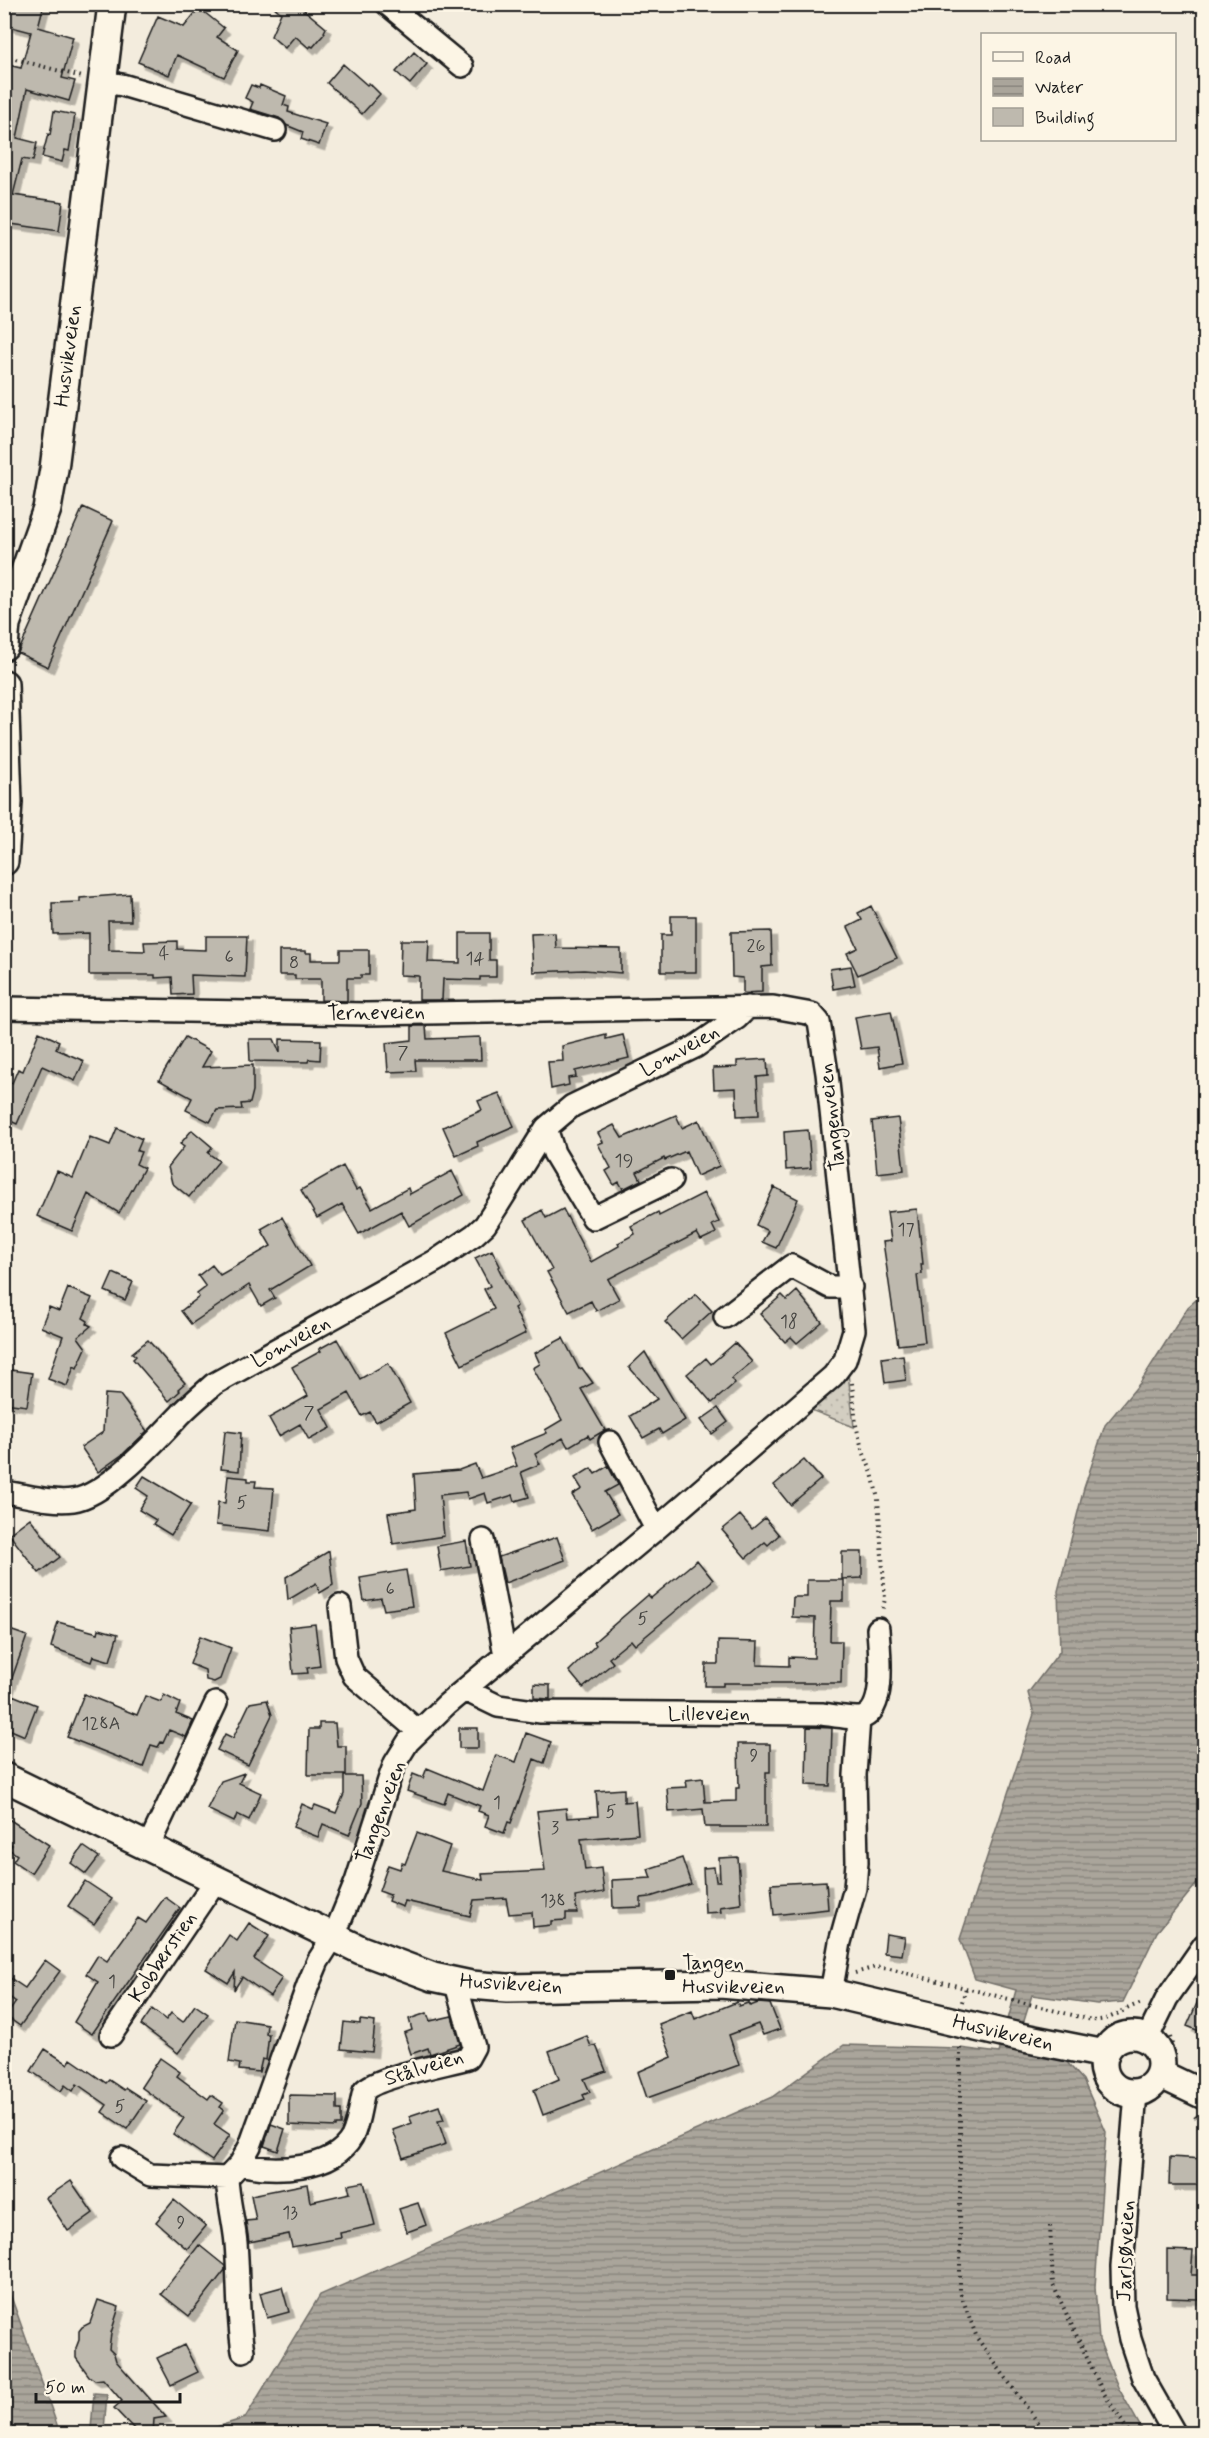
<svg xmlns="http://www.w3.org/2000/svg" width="1209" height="2438" font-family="Mynerve,sans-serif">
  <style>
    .park { fill: url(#park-dots); stroke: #78756e; stroke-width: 1.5 }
    .water { fill: url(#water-rules); stroke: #716e68; stroke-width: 1.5 }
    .building { fill: #beb9ae; stroke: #1c1c1c; stroke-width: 1.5; filter: url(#shadow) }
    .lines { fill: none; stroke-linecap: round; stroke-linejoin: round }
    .minor-casing { stroke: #1c1c1c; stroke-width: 26 }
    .major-casing { stroke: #1c1c1c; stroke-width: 32 }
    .path { stroke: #1c1c1c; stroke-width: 4; stroke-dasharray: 1.5 4.5; stroke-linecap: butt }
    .minor { stroke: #fcf5e5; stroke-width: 21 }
    .major { stroke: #fcf5e5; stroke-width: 27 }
    .poi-dot { fill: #1c1c1c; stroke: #fcf5e5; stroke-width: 2 }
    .labels { text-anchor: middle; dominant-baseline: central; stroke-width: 5; stroke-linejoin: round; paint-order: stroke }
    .number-label { font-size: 18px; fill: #444340 }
    .street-label { font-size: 21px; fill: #1c1c1c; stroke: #fcf5e5 }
    .poi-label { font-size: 21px; fill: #1c1c1c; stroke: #fcf5e5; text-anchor: start }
  </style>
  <defs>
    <pattern id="park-dots" width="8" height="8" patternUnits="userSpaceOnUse" patternTransform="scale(1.5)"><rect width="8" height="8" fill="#d3cec1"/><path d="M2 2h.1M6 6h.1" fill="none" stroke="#b5b0a5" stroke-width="1.8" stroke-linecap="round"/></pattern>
    <pattern id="water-rules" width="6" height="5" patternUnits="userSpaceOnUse" patternTransform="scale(1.5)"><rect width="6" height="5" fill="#aaa59b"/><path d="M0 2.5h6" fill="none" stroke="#8a867e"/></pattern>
    <filter id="shadow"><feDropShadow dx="5.5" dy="5.5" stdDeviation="0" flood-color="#0004"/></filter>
  </defs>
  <rect width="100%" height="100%" fill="#f3ecdd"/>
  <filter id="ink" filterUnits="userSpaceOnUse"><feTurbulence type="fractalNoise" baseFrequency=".0167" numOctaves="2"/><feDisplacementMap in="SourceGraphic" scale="12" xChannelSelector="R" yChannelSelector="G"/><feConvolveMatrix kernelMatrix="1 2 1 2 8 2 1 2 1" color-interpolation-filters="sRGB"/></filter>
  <g filter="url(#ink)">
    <path class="park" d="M848,1373L854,1427L811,1410Z"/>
    <path class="water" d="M1204,1293V1875L1157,1932L1123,2002L1097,2004L1032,1995L1019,2037L1064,2059L1083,2080L1106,2132L1095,2287L1099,2340L1118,2387L1144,2433L194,2434L245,2418L320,2295L772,2097L844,2045L960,2048L999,2053L1016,1990L975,1979L960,1939L1034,1714L1028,1693L1060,1651L1058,1591L1084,1488L1105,1425L1140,1383L1188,1307Z
      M4,2280H5L60,2433H5Z
      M94,2393L107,2394L104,2430L91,2429Z"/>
    <path class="building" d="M9,4H44L38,27L73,37L62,78L75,81L69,101L27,89L17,138L37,143L33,161L22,159L13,195L63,202L59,231L4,223V64L21,68L31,32L4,25Z
      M271,4H297L326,28L324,32L325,33L313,47L311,46L309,48L295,36L285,48L271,36L281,13Z
      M199,8L224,28L217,37L238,50L224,77L177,55L169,75L138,62L158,16L184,27Z
      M414,52L427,64L410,84L396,72Z
      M343,64L367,85L369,83L380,94L362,114L327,83Z
      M251,85L259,88L260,85L286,96L283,105L289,107L288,112L326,124L319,145L301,139L303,132L286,125L279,118L250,109L253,102L245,98Z
      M54,111L75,115L69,151L65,150L62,162L42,157L48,134L50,135Z
      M83,507L113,521L48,667L18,653Z
      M130,894L131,921H108L109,950L145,951L144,942L177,941V949L206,950V936H247L245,977L191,975L192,994L173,995L172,977L155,978V975H89V933L53,934L52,903L80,902V898Z
      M871,906L897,958L858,975L847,953L858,948L848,927L862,920L858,913Z
      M671,916H696V972H661V935H671Z
      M771,931L772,966L762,967V992L743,993V978L732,977L731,932Z
      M460,933H489V960H496V977H480V980L443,979L442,1000H419V976L400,975L401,940H429L428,962L460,963Z
      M555,933L556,948L621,949V973L584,970L533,972L531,934Z
      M340,950H369V975H361V978H347V1001L321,1000V979H295V975H279V951H306V953H311V960H340Z
      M851,966L855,985L833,989L830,969Z
      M891,1011L902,1063L880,1067L877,1047L861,1049L855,1017Z
      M412,1026H426L427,1039L480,1037L481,1060H415L416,1071L388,1072L386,1043L412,1040Z
      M39,1032L59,1041L56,1049L84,1061L75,1081L42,1066L17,1124L4,1118V1080L12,1083L18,1069L23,1071Z
      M606,1035V1039L623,1035L629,1058L575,1071L576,1077L568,1078L569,1085L551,1089L548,1062L563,1061L562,1046Z
      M185,1037L211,1051L202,1067L253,1065V1091L250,1103L241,1104L242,1109L217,1110L210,1122L186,1110L192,1098L159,1080Z
      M249,1039H274L280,1053V1039L321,1040L320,1060L309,1059L308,1062L250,1061Z
      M767,1059L768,1076L757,1077L759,1115L737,1116L736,1088L714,1089L713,1068L737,1067V1061Z
      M499,1093L514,1126L477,1142L478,1146L456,1156L443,1127L482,1110L478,1101Z
      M676,1115L682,1128L699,1120L719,1166L697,1176L686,1151L665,1160L664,1158L637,1172L641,1180L623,1189L619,1182L614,1185L606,1171L611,1168L598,1144L603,1142L598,1133L614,1125L622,1138Z
      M898,1118L904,1170L877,1173L872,1121Z
      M117,1128L142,1139L137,1151L141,1152L136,1164L144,1168L119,1213L88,1194L72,1231L37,1216L57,1171L73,1178L90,1137L110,1145Z
      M192,1130L212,1147L208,1153L219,1161L189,1197L172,1183L168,1167L184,1147L180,1144Z
      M808,1130L811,1168L786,1170L784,1132Z
      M343,1166L356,1190L360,1188L372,1208L408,1188L410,1194L452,1171L464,1195L409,1226L401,1211L359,1234L342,1204L317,1218L301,1190Z
      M774,1187L798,1199L776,1248L762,1242L768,1231L756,1225Z
      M704,1193L719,1222L712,1225L716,1233L701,1240L697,1233L608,1279L619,1299L596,1311L591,1301L569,1312L547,1272L552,1270L525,1220L542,1210L546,1218L563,1209L591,1262L619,1246L618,1243L635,1234L631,1226L658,1212L659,1216Z
      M917,1209L923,1264H921L922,1274L917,1275L925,1342L898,1345L883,1242L891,1241L887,1212Z
      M282,1217L310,1266L270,1290L275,1298L261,1306L249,1285L191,1324L181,1311L199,1297L197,1294L206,1287L198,1276L212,1265L220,1275L271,1246L261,1229Z
      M492,1250L500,1266L498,1267L517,1306L514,1308L526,1333L462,1365L446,1333L494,1309L484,1289L490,1286L475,1258Z
      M113,1273L133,1282L125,1300L105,1291Z
      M68,1288L92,1298L83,1318L88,1321L87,1324L91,1326L78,1337L86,1348L77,1368L74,1366L67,1386L48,1379L63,1336L41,1327L49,1307L59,1311Z
      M797,1291L822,1322L797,1343L791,1337L785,1342L760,1314L782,1295L787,1300Z
      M696,1294L712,1311L681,1339L665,1322Z
      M563,1338L579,1369L582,1368L593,1383L581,1389L605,1430L590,1439L588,1435L568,1447L563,1438L535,1454L540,1464L521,1472L529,1497L515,1501L513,1495L488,1503L485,1493L468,1499L466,1492L440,1495L444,1536L393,1544L388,1513L416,1509L414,1474L459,1470L475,1464L481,1478L517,1466L510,1448L547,1433L545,1430L562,1420L533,1368L540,1364L535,1353Z
      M337,1339L360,1379L388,1363L410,1403L376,1422L370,1412L362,1416L349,1393L321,1409L331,1428L309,1440L300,1424L279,1436L269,1418L308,1396L292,1367L321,1351L319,1349Z
      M148,1340L185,1383L178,1389L180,1391L169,1401L133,1359L136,1356L132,1353Z
      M735,1343L752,1362L731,1379L735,1383L712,1403L687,1374L706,1358L711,1364Z
      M645,1352L685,1420L662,1434L659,1429L643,1438L630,1416L657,1399L629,1367Z
      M903,1355L906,1380L885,1383L882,1358Z
      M11,1370L32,1373L27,1406L4,1403V1384L7,1376H11Z
      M105,1394L120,1395L147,1431L123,1454L98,1472L81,1447L103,1432Z
      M718,1408L728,1422L712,1434L701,1420Z
      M225,1431L241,1433L239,1471L221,1469Z
      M804,1460L821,1479L790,1505L774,1485Z
      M608,1466L618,1485L605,1492L618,1514L592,1529L572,1495L582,1489L575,1478L591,1468L595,1474Z
      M144,1476L191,1504L171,1535L153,1524L156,1520L139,1510L148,1496L136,1488Z
      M228,1476L248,1478V1481H256L255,1487L274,1488L270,1531L216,1525L218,1502L225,1503Z
      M740,1515L752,1529L765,1518L779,1535L768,1545L765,1542L746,1558L722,1530Z
      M30,1518L60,1557L39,1573L9,1534Z
      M557,1537L565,1560L505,1583L499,1557Z
      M466,1541L470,1566L441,1571L437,1546Z
      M329,1551L333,1585L320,1593L316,1583L288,1600L286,1577Z
      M842,1552H862V1578L842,1579Z
      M697,1560L713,1580L635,1645L631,1640L609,1658L613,1663L583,1688L569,1671L596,1645L594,1642L648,1595L651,1598Z
      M406,1570L412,1606L384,1610L381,1598L364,1601L360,1578Z
      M807,1580H844V1601H831L830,1641H842L841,1683H723V1686H705L706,1664H718V1641L758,1642L757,1665L789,1666V1657L814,1658L815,1618L792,1617L793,1597H807Z
      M58,1622L98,1633L99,1629L118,1634L110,1661L93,1656L91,1662L51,1647Z
      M315,1624L320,1666L307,1668L308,1673L293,1674L289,1627Z
      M4,1628L27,1636L7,1692H5L37,1705L25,1736L4,1727Z
      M200,1636L231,1648L220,1679L214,1682L206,1680L205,1670L190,1664Z
      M534,1684L550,1685V1699L534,1698Z
      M84,1694L137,1715L145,1696L161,1702L164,1695L180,1703L176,1714L193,1721L186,1737L169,1730L163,1743L161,1742L158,1747L151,1745L143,1767L67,1737Z
      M267,1700L272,1715L248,1765L217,1750L225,1734L233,1738L250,1703Z
      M319,1723H335L337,1746H346V1775H308L309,1729H319Z
      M807,1727L832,1728L830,1786L806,1785Z
      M459,1728H478V1748H459Z
      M526,1733L551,1742L544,1763L534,1759L511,1823L508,1822L504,1833L485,1826L489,1815L478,1811L480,1806L448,1793L444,1804L407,1791L413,1774L423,1778L427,1768L483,1791L496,1755L516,1762Z
      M738,1744H770V1772H766V1827H705L703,1809L669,1812L667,1788L687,1787L686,1780L703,1778L705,1802L736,1801V1788H739Z
      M244,1773L239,1783L261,1793L249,1820L237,1814L234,1822L207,1809L221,1781Z
      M344,1776H361L362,1803L349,1835L323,1824L318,1837L293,1827L302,1804L313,1809L315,1805L336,1813L344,1794Z
      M624,1789V1802L635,1801L638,1834L581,1839L585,1870L601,1868L604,1892L575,1897L577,1913H566V1920L551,1921V1925L533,1927L532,1912L509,1914L506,1898L474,1900L470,1916L405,1901L403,1907L388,1901L390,1895L379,1891L388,1865L400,1869L402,1863L405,1864L417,1833L450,1846L441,1871L483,1880L482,1874L545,1871L537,1811L566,1808L567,1818L598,1816L596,1791Z
      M4,1816L49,1845L31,1873L13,1861L17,1855L9,1849L12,1845L4,1839Z
      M83,1846L99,1857L86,1874L71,1863Z
      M738,1857L741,1904L720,1907L721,1912L705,1913L703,1868L714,1867L716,1881H720L719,1858Z
      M682,1858L691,1884L650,1897L641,1898V1907L613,1908L612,1880L651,1878L648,1869Z
      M85,1881L112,1899L94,1924L68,1906Z
      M826,1881L828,1909L774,1915L771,1884Z
      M165,1897L180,1908L92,2034L74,2022L98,1982L86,1974L98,1955L107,1961L138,1918L146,1923Z
      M249,1923L269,1936L254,1959L282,1978L270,1996L242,1977L234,1990L235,1972L228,1983L206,1969L229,1935L237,1941Z
      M886,1934L905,1937L902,1955L884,1953Z
      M45,1960L60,1971L20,2026L6,2016L16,2002L4,1993V1974L25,1988Z
      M1204,1987V2033L1187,2026Z
      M737,2002L739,2006L748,2003L750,2006L758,2003L770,2004L780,2029L763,2035L758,2024L729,2035L739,2065L647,2098L638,2072L672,2057L659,2024L692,2011L695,2019Z
      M195,2005L208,2014L178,2053L141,2025L152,2009L166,2020L171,2013L183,2022Z
      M427,2013L430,2021L452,2016L460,2044L430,2054L428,2048L411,2054L404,2033L412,2030L409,2019Z
      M235,2019L267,2024L266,2034H269L266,2060L262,2059L259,2072L239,2070L240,2064L229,2062Z
      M360,2020L375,2022L372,2052L341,2049L344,2022L360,2024Z
      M587,2036L591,2047L596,2045L606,2071L584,2079L590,2092L583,2095L585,2099L543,2115L534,2090L559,2079L549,2051Z
      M45,2049L68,2064L71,2059L106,2083L109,2080L124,2090L126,2088L146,2101L127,2129L102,2112L107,2105L77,2084L73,2091L65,2085L61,2091L31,2071Z
      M160,2058L180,2072L177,2076L208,2099L211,2095L223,2103L220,2107L224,2110L214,2124L230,2135L212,2161L173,2134L184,2118L141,2087Z
      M289,2095L337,2096V2110H341V2125H336V2127L289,2125Z
      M439,2106L444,2120L438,2121L446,2144L403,2158L393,2130L412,2123L409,2116Z
      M271,2124L285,2129L278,2151L264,2146Z
      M1170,2157L1204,2159L1203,2185H1169Z
      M71,2181L93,2213L68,2231L46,2198Z
      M364,2182L375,2225L340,2233L341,2238L292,2247L289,2234L249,2242L246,2221L256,2220L251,2195L307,2184L310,2202L350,2193L348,2185Z
      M174,2200L206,2226L187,2249L156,2222Z
      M418,2203L426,2225L407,2232L399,2209Z
      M199,2245L225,2266V2270L189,2316L161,2294Z
      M1167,2250L1193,2251L1191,2275H1199L1198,2299L1167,2298Z
      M282,2287L289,2312L267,2318L260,2293Z
      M98,2300L119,2307L111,2333L109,2349L114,2354L116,2361L166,2417L154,2419L153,2433H138L114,2408L122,2401L103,2379L95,2380L89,2376L76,2358V2348L79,2340V2331L82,2327L90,2323Z
      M184,2345L198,2372L171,2385L157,2358Z"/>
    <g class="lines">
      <g class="minor-casing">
        <path id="minor" d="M387,4L462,66
          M103,82L122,85L275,130
          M4,1008L366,1014L773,1007L812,1014L819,1022L827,1073L854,1330L845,1360L833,1376L656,1529L446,1705L408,1742L395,1763L390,1777L356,1882L334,1936L318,1961L308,1985L250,2146L240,2164L227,2178L150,2175L122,2158
          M546,1128L554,1153L593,1218L671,1180
          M725,1317L791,1266L830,1287H851
          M610,1442L656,1529
          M4,1492C26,1495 51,1503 73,1500C107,1496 160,1436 183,1412C193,1402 204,1393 214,1384L437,1260L474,1235L485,1225L498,1205L546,1128L572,1106L695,1047L737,1018L748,1007
          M483,1540L505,1655
          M340,1606L346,1658L354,1676L418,1731
          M465,1690L498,1706L541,1712L822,1714C831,1715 856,1720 864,1717C887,1706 879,1650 878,1629
          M148,1847L216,1703
          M831,1993L840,1942L855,1888L857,1862L855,1775L859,1718
          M111,2035L216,1880
          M1147,2039L1167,1998L1204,1945
          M1136,2093L1122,2267L1123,2306L1130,2339L1143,2378L1175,2434
          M240,2164C273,2172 333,2171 352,2137C359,2123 360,2106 364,2091C376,2077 447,2064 468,2058L474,2047L455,1981
          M227,2178C228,2200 234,2221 236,2243C239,2279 237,2315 243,2351"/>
      </g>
      <g class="major-casing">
        <path id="major" d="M4,646L6,624L47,509L54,469L112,4
          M4,684L8,802L4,861
          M4,1777L361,1950L433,1977L471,1985L507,1988L720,1984L831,1993L1019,2037L1105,2054
          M1103 2064a29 29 0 1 1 58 0a29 29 0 1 1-58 0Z
          M1160,2074L1204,2095"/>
      </g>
      <path class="path" d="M4,56L82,77
        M852,1383L856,1425L862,1449L872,1473L878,1499L885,1599L882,1612
        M855,1973L876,1967L890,1969L1092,2020C1113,2022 1124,2006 1144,2003
        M962,2002L966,1988
        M1170,2037L1175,2056
        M960,2048V2292L977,2338L1046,2434
        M1195,2116L1204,2128
        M1050,2226L1053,2285L1103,2392L1130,2434"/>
      <use href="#minor" class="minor"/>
      <use href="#major" class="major"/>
    </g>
  </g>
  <rect class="poi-dot" x="664" y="1969" width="12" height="12" rx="3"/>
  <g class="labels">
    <g class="number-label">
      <text x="756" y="946">26</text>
      <text x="164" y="954">4</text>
      <text x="229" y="957">6</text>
      <text x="475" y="959">14</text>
      <text x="294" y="963">8</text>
      <text x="403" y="1053">7</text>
      <text x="624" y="1161">19</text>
      <text x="906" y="1230">17</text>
      <text x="789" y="1322">18</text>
      <text x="309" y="1413">7</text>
      <text x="242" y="1503">5</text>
      <text x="390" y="1589">6</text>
      <text x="643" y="1619">5</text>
      <text x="101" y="1724">128A</text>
      <text x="754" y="1756">9</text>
      <text x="497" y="1803">1</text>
      <text x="611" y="1812">5</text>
      <text x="555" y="1828">3</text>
      <text x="553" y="1901">138</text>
      <text x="112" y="1982">1</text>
      <text x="120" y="2107">5</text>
      <text x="290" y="2213">13</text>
      <text x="181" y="2223">9</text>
    </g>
    <g class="street-label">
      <text transform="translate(68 356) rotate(-83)">Husvikveien</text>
      <text transform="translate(376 1013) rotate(-1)">Terneveien</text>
      <text transform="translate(680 1051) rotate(-29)">Lomveien</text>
      <text transform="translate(832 1117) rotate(-97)">Tangenveien</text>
      <text transform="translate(291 1342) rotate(-29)">Lomveien</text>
      <text x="709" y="1714">Lilleveien</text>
      <text transform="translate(381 1812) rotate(-70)">Tangenveien</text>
      <text transform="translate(163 1957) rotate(-56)">Kobberstien</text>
      <text transform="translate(511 1984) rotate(3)">Husvikveien</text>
      <text transform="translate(1003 2033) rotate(13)">Husvikveien</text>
      <text transform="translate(424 2068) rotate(-17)">Stålveien</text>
      <text transform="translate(1126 2251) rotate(-88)">Jarlsøveien</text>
    </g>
    <g class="poi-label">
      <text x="682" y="1963">Tangen<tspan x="682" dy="24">Husvikveien</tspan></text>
    </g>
  </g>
  <rect width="1209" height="2438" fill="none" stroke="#fcf5e5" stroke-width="24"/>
  <rect x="12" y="12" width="1185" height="2414" fill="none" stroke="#1c1c1c" stroke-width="2" filter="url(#ink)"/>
  <rect x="981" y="33" width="195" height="108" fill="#fcf5e5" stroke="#a29e95" stroke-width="1.5"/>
  <rect x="993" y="52" width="30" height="9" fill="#fcf5e5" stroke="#a29e95" stroke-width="1.5"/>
  <text x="1035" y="63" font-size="18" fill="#1c1c1c">Road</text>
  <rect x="993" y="78" width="30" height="18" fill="url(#water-rules)" stroke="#a29e95" stroke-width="1.5"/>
  <text x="1035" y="93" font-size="18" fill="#1c1c1c">Water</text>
  <rect x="993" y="108" width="30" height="18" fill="#beb9ae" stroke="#a29e95" stroke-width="1.5"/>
  <text x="1035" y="123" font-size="18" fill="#1c1c1c">Building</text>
  <path d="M36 2393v9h144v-9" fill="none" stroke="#1c1c1c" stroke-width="3"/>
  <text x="45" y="2393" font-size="18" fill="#1c1c1c" stroke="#fcf5e5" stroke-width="4.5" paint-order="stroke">50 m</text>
</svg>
